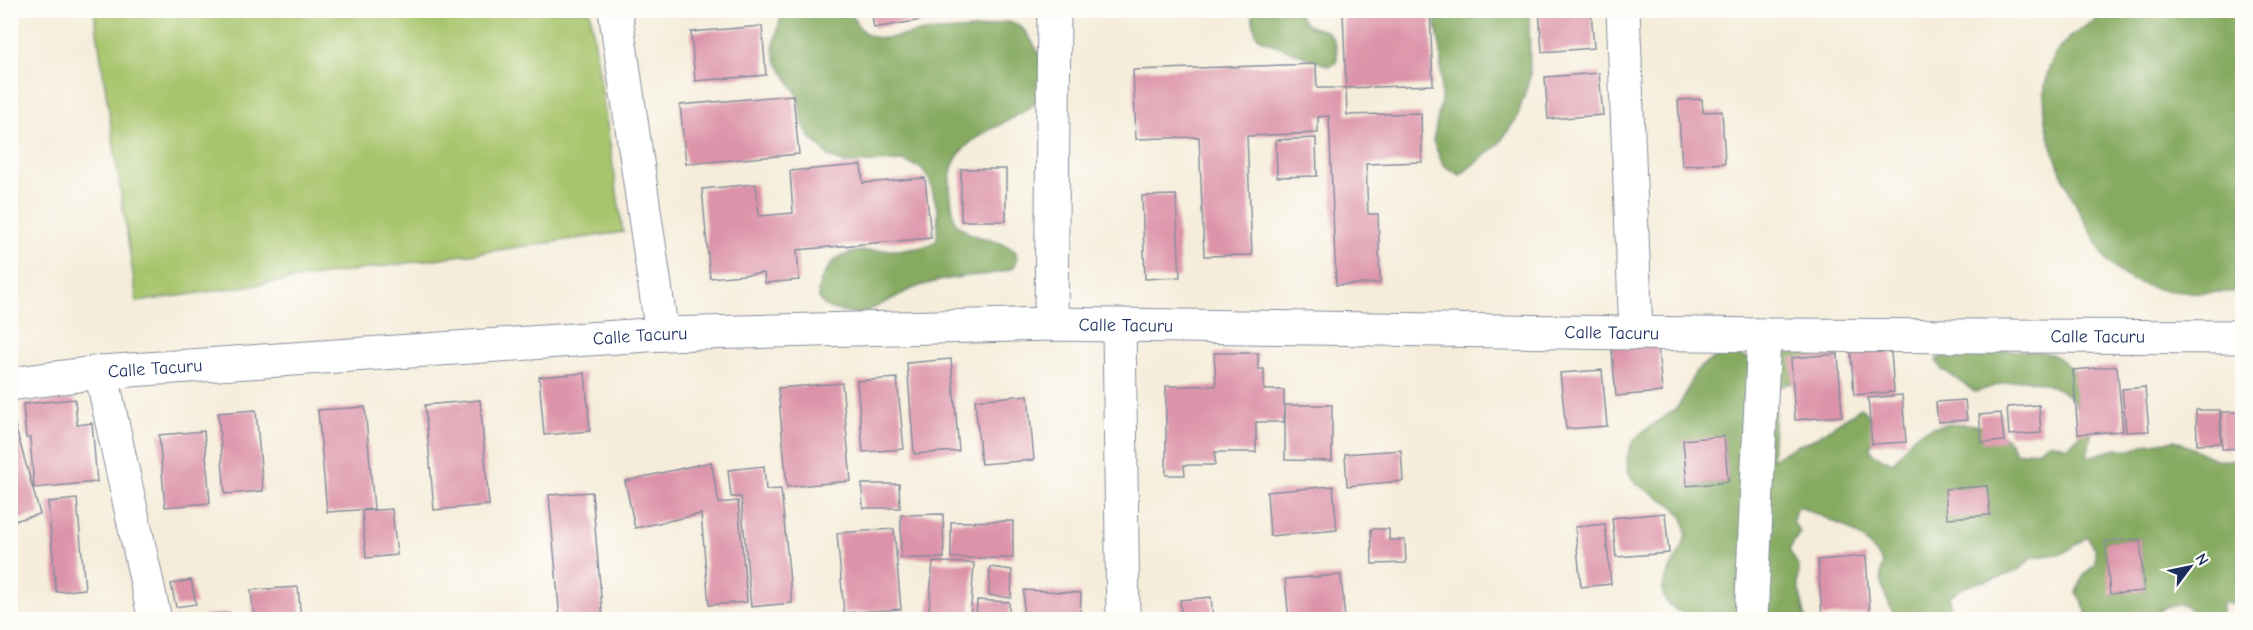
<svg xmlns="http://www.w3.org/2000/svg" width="2253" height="630" font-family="'Comic Neue',sans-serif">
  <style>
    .green { fill: #a7c56c; stroke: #617a65; stroke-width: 1.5 }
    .forest { fill: #85aa60; stroke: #506c5f; stroke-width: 1.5; fill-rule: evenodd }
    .building { fill: #dc92a8 }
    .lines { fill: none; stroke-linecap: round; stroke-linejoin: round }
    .street-casing { stroke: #888e9c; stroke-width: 35 }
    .street { stroke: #fff; stroke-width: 33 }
    .labels { text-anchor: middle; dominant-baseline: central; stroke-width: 4.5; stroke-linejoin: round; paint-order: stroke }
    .street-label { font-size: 18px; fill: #1b2f5e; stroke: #fdfcf7 }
  </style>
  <rect width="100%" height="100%" fill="#fdfcf7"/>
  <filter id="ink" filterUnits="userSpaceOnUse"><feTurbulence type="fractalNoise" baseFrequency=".0167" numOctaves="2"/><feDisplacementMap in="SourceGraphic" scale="12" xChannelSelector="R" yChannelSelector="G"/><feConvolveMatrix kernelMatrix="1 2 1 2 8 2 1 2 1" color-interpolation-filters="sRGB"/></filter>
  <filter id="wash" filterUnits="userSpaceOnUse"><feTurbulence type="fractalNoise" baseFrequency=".008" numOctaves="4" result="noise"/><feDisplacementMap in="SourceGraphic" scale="24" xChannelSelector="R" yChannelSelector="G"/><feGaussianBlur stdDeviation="1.35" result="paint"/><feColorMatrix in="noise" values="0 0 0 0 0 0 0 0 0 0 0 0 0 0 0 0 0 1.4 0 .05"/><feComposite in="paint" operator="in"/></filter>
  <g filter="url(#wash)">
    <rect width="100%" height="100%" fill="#f5edda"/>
    <path class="green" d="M94,11H590L623,232L137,302Z"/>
    <path class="forest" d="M2112,10L2242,11V291C2201,293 2150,298 2115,269C2105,261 2099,246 2093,235C2065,189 2025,107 2055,55C2066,35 2093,22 2112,10Z
      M788,11H851C865,52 893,35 924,32C943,30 963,31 983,28C995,26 1007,18 1018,25C1023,28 1030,38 1033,43C1081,123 978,111 954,163C946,181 952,204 955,222C974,243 996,235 1016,252L1017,260L1014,267C998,276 978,274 960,277C947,279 933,282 920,286C903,291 870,313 857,314C851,314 845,312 839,311C831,309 824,307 820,300C814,289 825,272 832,263C852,240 910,260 937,240L938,212L930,181L921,168L903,161L845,163L830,157L808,135L803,124L797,94L777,62L773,48L781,17Z
      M1251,11H1296C1300,16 1303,22 1309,26C1314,29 1322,28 1327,32C1336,39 1339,54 1336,63L1329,66L1260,39L1256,34Z
      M1433,11H1529L1530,77L1517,118L1498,145L1460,175L1443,165L1433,141L1441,101V51Z
      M1787,342L1815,349C1811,376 1802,381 1776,388L1772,459L1798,445L1812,440L1861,408L1872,418L1874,433L1870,448L1873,454L1893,463C1902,454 1907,439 1920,432C1945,418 2007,420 2015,453L2038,450L2051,442L2068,447L2080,435C2080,409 2075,393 2048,385C2038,382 2031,379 2020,380C2005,382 1990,388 1975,392C1963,385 1953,374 1942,370L1936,360L1955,349L2037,351L2054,355L2072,369L2096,422L2091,435L2087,457L2117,449L2132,450L2145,444L2175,440L2215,459L2230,461L2242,458V604L2222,603V619H2199L2195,612L2181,604L2166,607L2146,619H2090L2077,593L2083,576L2095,564V548L2087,537L2064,553L2031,558C2017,578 1988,579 1967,586C1961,588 1956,593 1950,595V619H1896C1889,605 1876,579 1883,563C1861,528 1836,523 1800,507L1795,511L1793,522L1800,532L1789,550L1799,567L1798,586L1806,619C1782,619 1757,619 1733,619C1723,619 1711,621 1701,619C1686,616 1660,607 1663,587C1666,567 1691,546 1685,524C1678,492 1624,496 1627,460C1629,432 1657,425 1675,409C1686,399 1688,385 1695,373C1699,366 1724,351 1733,352C1737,352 1742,356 1746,358ZM1724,437L1728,482L1687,486ZM2139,539H2140L2144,591L2105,541Z"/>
    <g id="blocks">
      <path class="building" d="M674,10H719V12L675,16Z
        M871,10H970V12L874,28Z
        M1430,10L1433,85L1346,88L1347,115L1421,113L1422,162L1366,164L1368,214H1378L1380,283L1336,285L1329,116L1318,117V133L1247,136L1252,255L1204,256L1199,137L1136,139L1133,70L1316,64L1317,88H1346L1343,12Z
        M1539,10H1591L1594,48L1542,52Z
        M762,26L766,75L695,81L691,32Z
        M1599,73L1603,115L1548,119L1545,77Z
        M793,95L799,154L686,164L680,105Z
        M1702,99L1703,112L1722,111L1725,163L1682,166L1678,100Z
        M1316,138L1317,176L1277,177L1276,140Z
        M10,151L15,170L10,171Z
        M861,165L863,183L925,178L931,238L797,250L799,280L765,283L764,273L710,278L702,189L756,184L759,216L793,213L790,171Z
        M961,169H1006V221H961Z
        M1176,195L1180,277L1145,279L1142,196Z
        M1657,335L1662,392L1616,396L1611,339Z
        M1890,339L1894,392L1854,395L1850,342Z
        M1214,353H1258V369H1264V390H1284V422H1256V452H1215V465H1184L1185,475H1166V386H1216Z
        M1838,354L1842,416L1795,420L1791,358Z
        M951,359L959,451L914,454L907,363Z
        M2117,366L2123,431L2078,434L2073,370Z
        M1602,370L1607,426L1566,429L1560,373Z
        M585,373L590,431L544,435L539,377Z
        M897,378L904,449L863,452L857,381Z
        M842,383L851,481L787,487L778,388Z
        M2145,387L2149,431L2126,432L2122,389Z
        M1028,395L1034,460L981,464L975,400Z
        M1902,395L1906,442L1872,444L1868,398Z
        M75,399L77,425L92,423L97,482L34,488L30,438H26L23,404Z
        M480,400L489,505L434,510L425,405Z
        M1965,400L1967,420L1938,422L1936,402Z
        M1285,405H1332V461L1285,460Z
        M2039,405L2041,433L2009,435L2007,407Z
        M365,407L374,509L327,512L318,410Z
        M256,410L263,491L225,494L218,413Z
        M2196,410H2220L2221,443L2197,444Z
        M2221,412H2242V448L2222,449Z
        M2001,413L2004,441L1982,443L1979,415Z
        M14,422L40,514L10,522V424Z
        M204,431L210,503L165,507L159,435Z
        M1724,436L1728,482L1687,486L1683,440Z
        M1401,450L1403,481L1347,486L1345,454Z
        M711,462L719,503L738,501L747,602L709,605L701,514L635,528L625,481Z
        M764,466L766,490L781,489L792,603L751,607L741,497H731L728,470Z
        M862,484H899L900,508H863Z
        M1333,486L1337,530L1270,536L1267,492Z
        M1987,486L1990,515L1947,518L1945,489Z
        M592,492L603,620H560L549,495Z
        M77,499L85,589L56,592L48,502Z
        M392,509L397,555L366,558L362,511Z
        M1665,513L1669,553L1616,557L1612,518Z
        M943,514L944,558H901V515Z
        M1013,521V558H951V522Z
        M1605,524L1611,584L1581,587L1575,527Z
        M894,529L901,609L844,613L837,533Z
        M1371,529H1389V540H1405L1406,563L1372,564Z
        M2140,539L2144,591L2110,594L2105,541Z
        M1866,556L1870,613L1822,617L1818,560Z
        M933,562L974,563L970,620H928Z
        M990,567L1012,570L1011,598L989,595Z
        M1341,575L1345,620H1289L1285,579Z
        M191,580L196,604L176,607L171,584Z
        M298,587L301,620H254L251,590Z
        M1024,590L1081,593L1080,620H1023Z
        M1211,597L1213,620H1182L1180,600Z
        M977,600L1009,602V620H976Z
        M231,613L232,620H205L204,615Z"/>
    </g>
  </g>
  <g filter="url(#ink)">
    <use href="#blocks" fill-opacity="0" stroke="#888e9c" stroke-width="1.5"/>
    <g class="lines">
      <g class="street-casing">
        <g id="street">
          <path d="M615,10L662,334"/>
          <path d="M1623,10L1636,333"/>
          <path d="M1051,324L1054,10"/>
          <path d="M1119,326L1123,620"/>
          <path d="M101,372L155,620"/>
          <path id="s1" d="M10,384L101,372L662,334L1051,324L1764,335L2242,337"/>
          <path d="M1751,620L1764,335"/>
        </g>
      </g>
      <use href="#street" class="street"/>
    </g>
  </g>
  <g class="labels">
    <g class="street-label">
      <text stroke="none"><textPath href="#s1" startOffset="1118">Calle Tacuru</textPath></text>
      <text stroke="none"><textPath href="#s1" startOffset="1604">Calle Tacuru</textPath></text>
      <text stroke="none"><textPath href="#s1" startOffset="632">Calle Tacuru</textPath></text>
      <text stroke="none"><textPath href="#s1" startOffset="2090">Calle Tacuru</textPath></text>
      <text stroke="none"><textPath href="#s1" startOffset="146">Calle Tacuru</textPath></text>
    </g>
  </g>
  <rect width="2253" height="630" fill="none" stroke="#fdfcf7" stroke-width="36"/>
  <g transform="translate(2190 567) rotate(58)" stroke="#fdfcf7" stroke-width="4.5" paint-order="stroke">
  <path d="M0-4.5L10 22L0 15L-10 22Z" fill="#1b2f5e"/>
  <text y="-9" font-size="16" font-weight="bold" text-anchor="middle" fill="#1b2f5e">N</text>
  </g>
</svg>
